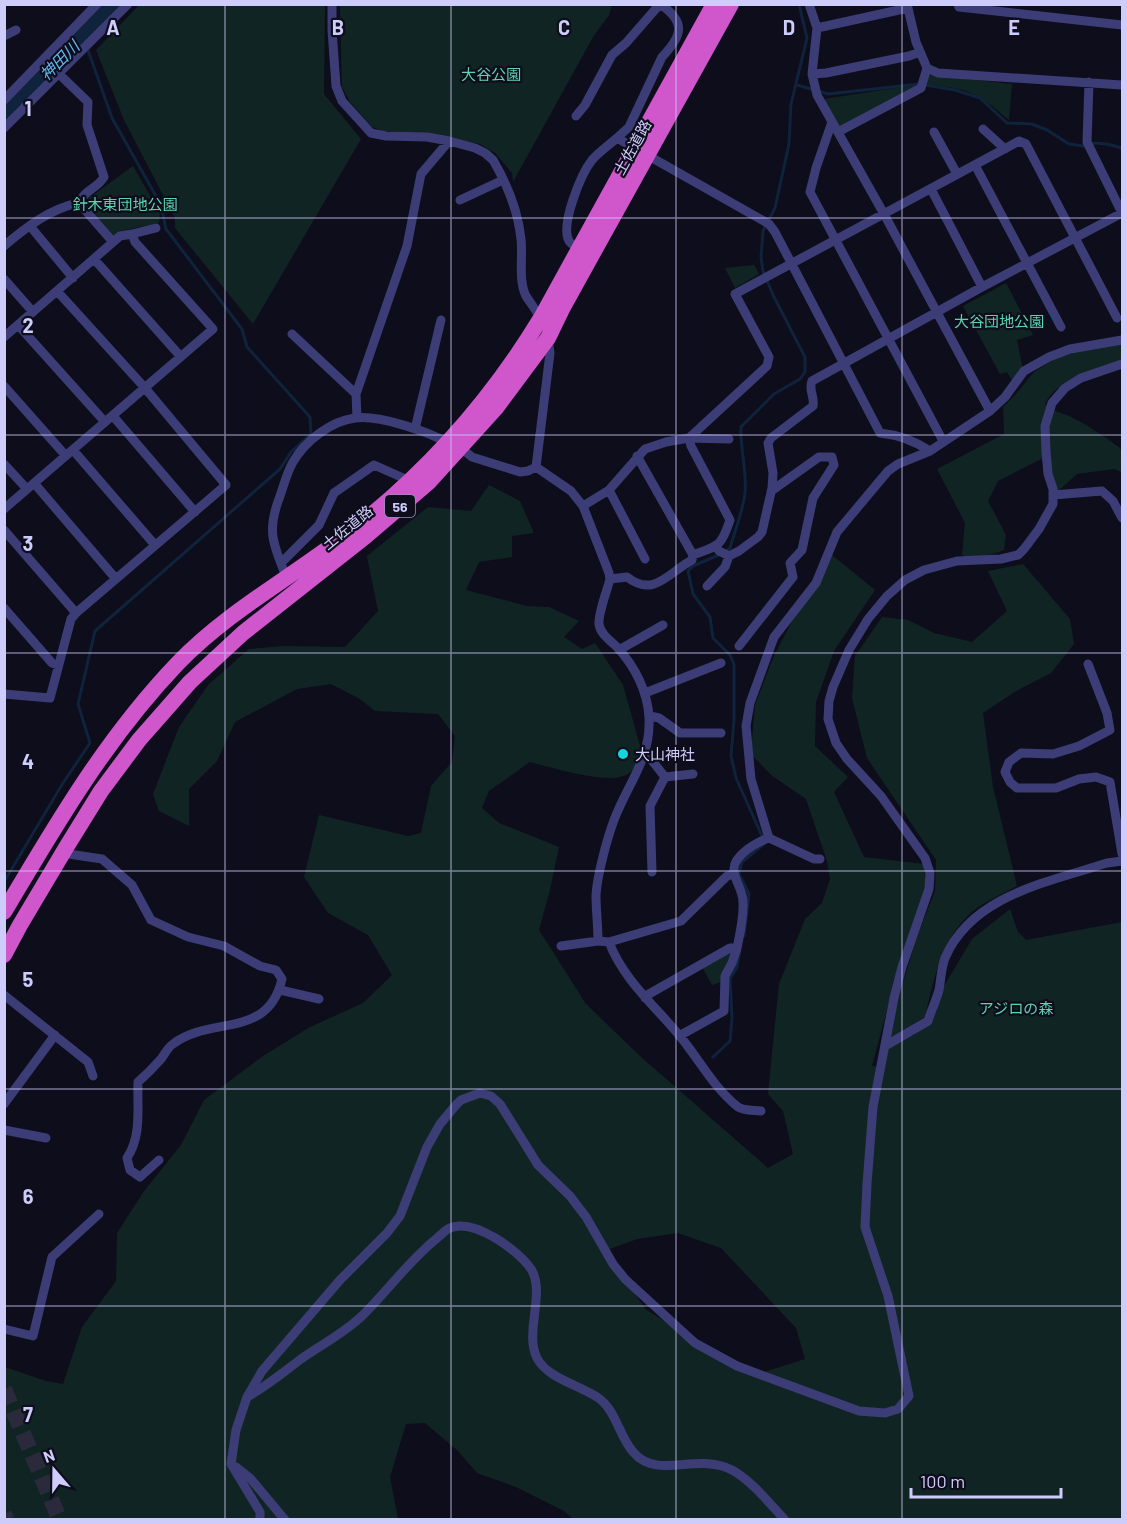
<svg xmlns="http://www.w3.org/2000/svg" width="1127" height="1524" font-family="Barlow,'Noto Sans JP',sans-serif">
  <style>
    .green { fill: #102523; fill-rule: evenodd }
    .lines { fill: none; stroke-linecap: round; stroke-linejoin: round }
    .stream { stroke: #0f233d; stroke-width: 3 }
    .river { stroke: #0f233d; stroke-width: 18 }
    .trunk-tunnel { stroke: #2b2a3d; stroke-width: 16; stroke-dasharray: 16 8; stroke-linecap: butt }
    .minor { stroke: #3c3d77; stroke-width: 9 }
    .trunk { stroke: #d056cc; stroke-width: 16 }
    .grid { fill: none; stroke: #ceccfb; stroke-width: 1.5; stroke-opacity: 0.55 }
    .poi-dot { fill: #13d6df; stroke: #0e0d1b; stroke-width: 2 }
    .labels { text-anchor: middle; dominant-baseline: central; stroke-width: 4.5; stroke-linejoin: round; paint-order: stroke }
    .shield { fill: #0e0d1b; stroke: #9493b8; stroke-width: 1.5 }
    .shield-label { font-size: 14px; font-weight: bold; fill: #ceccfb }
    .park-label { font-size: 15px; fill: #5fd3af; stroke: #0e0d1b }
    .street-label { font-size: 15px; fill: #ceccfb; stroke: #0e0d1b }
    .poi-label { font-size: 15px; fill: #ceccfb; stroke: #0e0d1b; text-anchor: start }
    .water-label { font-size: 16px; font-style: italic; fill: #63b8f1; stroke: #0e0d1b }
    .grid-label { font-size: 20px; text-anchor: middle; font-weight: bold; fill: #ceccfb; stroke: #0e0d1b; stroke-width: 4.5; stroke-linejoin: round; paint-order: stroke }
  </style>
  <rect width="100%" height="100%" fill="#0e0d1b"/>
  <path class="green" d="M140,4L325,5L324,94L361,139L253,324L175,228V218L124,120L96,50Z
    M340,5H612L609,15L593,37L513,182L512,173L495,153L480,144L427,133L384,131L372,127L350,102L342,87Z
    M929,75L1012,84L1009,120C977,93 970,88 927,85Z
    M915,85L916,88L839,127L824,99Z
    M133,166L160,213L159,223L120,231L113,236L85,201Z
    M754,265L759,274L735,288L725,268Z
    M1006,283L1033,335L1017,340L1023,370L1013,382L1007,372L1000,374L963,306Z
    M1122,343V360C1099,368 1056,379 1045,404C1053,412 1061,412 1071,417C1088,425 1103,436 1119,447L1122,451V472L1114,469L1077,474L1057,492L1053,477L1041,459L998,481L988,501L1006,535L1004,550C991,555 975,560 962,555L965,523L937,469L1004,434L1003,407L1016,394L1034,372L1055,359L1078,351Z
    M489,485L520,501L534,533L512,536V557L479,562L466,590L527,606L549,607L579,621L564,637L582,649L595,643L623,685L642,753C638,761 635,771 626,775C608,785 550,767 530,762L489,791L482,808L499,823L559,847L550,890L539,930L586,1004L640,1056L768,1168L793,1154L783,1111L768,1094L779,984L805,919L822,903L830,879L827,861L806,799L771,775L751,754L755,705L773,658L792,621L820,583L832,555L875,590L834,651L816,702L815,746L848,777L834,792L864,857L924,864L926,888L900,961L872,1066L885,1067L888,1049L915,1034L934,1018L944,986L972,939L1010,909L1018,932L1026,940L1122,922V1519H573L564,1511L516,1487L477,1473L458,1451L425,1423L406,1424L390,1477L398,1519L5,1520V1367L46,1381L63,1384L82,1327L116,1281L117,1233L144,1191L181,1145L204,1100L263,1056L310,1027L363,1003L392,975L368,935L328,913L304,877L319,815L408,836L421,833L431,786L452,762L455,736L438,714L375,711L360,699L331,684L297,689L235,722L217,761L189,789V826L159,811L153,794L179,727L208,685L249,649L283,646L345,647L378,611L367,556L428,507L471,511ZM678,1233L721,1248L796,1328L805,1359L764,1372L717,1353L645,1309L607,1250L637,1239Z
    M1023,564L1070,619L1074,644L1051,673L1016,691L983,713L993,787L1017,886C1003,894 985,901 972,912C941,939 934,979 925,1017L889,1039L900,992L917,937L935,891L936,860L867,758L852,698L855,656L882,617L908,620L934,633L972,642L1007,611L988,571Z
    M732,952L721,982L712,985L702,967Z"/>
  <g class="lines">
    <path class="stream" d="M797,85L828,94L919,84
      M925,85L955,90L980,98L1007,123L1032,124L1047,130L1069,144L1083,146L1095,143L1107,144L1122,148
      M726,551L730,548C735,530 743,511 745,493C747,470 740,449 741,427L774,394L800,379L805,372V357L773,295L763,271L761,257L763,231L775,208L789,144L791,104L807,38L799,4
      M721,554L693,566L688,571L693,594L710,617L713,638L730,655L734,664V720L731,756L736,778L765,843L742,862L739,874L749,894L744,936
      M4,882L63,783L90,743L78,704L95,631L280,469L291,452L311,434L310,417L247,347L242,329L166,229L161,205L112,118L83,36
      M713,1057L730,1041L732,1018L730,979L737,967L740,951"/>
    <path class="river" d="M4,115L113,4"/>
    <path class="trunk-tunnel" d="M4,1389L60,1520
      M4,1514L7,1520"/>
    <path class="minor" d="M332,4V30L336,86L342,101L371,133L386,136L427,137L449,141L475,148L485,153L493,160C507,184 518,211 521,239C523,257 518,280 526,296C531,304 537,311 541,320
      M660,4C686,22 683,35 662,57L629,127L617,138L769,224L775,232L880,433C899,435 915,441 930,451
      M809,4L817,28L812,74L817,95L884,214L990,411
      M907,4L916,42L927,68L938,73L1122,85
      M958,4L959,7L1122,25
      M817,28L908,8
      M4,36L16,30
      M59,74L88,102L87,125L104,177C97,189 85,189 79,203
      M812,74L826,73L909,56L920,52
      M1089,82L1087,142L1122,213
      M4,100L97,4
      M576,116L585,105L612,55L626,43L660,4
      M832,122L816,168L810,192L943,441
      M4,128L128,4
      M983,129L1005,149
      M838,132L921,88L927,68
      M934,132L957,174
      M975,165L1061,327
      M931,189L982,287
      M460,200L503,180
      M30,226L73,278
      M132,234L156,228
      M4,246C25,228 51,208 79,203L113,242
      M580,248C576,246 571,245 569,241C560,225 581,174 592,160C599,152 609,145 617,138
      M94,259L181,357
      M4,279L33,312
      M18,325L105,422
      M292,334L356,394
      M4,337L120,236L132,234L135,242L213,329L4,509
      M4,386L66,456
      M113,416L195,512
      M357,418L356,394L407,246L421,174L449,141
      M415,429L441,320
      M461,448L472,457L520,472L528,471L536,467
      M73,450L155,545
      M637,456L693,555C719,545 721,547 730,520L691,446L689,438L729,439
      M4,464L27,489
      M536,467L571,491L583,506L609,573L610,579C607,591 598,613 599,624C600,634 611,641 618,648C635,667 648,692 649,718C651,759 628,783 614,820C607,839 597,876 596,895C596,910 598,926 598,941L609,942L681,921L727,876L734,874
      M536,467L550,353L548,338
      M34,483L116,579
      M772,488L773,473L768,443L771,438L813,406C815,397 808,389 812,381L982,287L1122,213
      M609,490L645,559
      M1053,495L1102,491L1113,501L1122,518
      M583,506L609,490L645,449L666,442L689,438L767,366L769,357L735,294L1019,141L1026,144L1117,318
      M4,530L76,613
      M716,546L719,551L729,556L739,551L758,537L762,532L772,488L774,489L819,457H832L834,465L813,498L802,550L790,563L793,577L739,646
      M281,563L319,525L334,493L374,465L410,481
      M286,576C281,564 275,550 273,537C271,524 275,509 280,496C284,485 287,472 293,462C305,441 331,421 355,418C379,415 427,431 448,443
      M610,579L627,577C654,598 668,573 692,560L693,555
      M707,586L725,567L729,556
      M4,608L52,663L58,665
      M619,650L663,625
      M1088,664L1107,713L1110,730L1079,746L1053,754L1021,753L1009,762L1005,772L1010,782L1017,788H1056L1079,779L1096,777L1110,782L1122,854
      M645,693L721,663
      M4,694L50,698L71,619L76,613L226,485L145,388L57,291
      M650,716L659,718L680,733H721
      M646,753L665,777L650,806L652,872
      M665,777L693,774
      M769,838L814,859H820
      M62,853L102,859L132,885L151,920L188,937L224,946L260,966L276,970L282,979C268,1040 211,1015 173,1044C168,1047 165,1054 161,1059C154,1067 146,1075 138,1082C137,1109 142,1135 127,1158L130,1170L140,1177L159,1160
      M609,942C623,979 654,1005 679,1035C699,1059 713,1087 738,1107C744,1111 753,1110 761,1111
      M561,946L598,941
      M737,948C740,933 744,917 743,902C743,890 735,882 734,871C732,856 757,842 769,838L751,779L746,726L750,703L774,637L816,583L837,532L888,471L898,464L930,451L990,411L1005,397L1024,371L1049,357L1070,349L1122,340
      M280,990L319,999
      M4,995L88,1062L93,1076
      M645,998L649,994L730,948H737L732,963L725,976L724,1011L679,1036
      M885,1046L928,1021C931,1011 936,1001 939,990C941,980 941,968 945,958C972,895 1049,882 1107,863L1122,861
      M4,1104L55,1035
      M4,1130L46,1138
      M4,1329L33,1336L52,1257L99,1214
      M249,1396C268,1385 284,1372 301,1359C322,1344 345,1333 364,1314C388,1290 409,1261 436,1239C440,1236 445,1230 450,1228C474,1218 518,1250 531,1269C546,1292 524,1333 537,1358C547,1378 579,1385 597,1397C616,1409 619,1437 634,1453C658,1480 698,1452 732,1470C752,1481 769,1503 785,1520
      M236,1467L250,1478L285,1520
      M260,1520V1512L231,1464L236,1430L247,1397L262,1371L340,1280L387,1233L400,1216L427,1147L440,1124L456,1105L461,1100L480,1093L491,1096L500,1104L538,1165L570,1196L586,1217L613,1264L625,1279L695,1343L737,1366L859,1411L885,1413L898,1409L909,1396L888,1296L865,1227L867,1184L873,1107L894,998L902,967L929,889L930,873L925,858L881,796L847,759L836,743L828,719L829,701L833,687L849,650L868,619L887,596L905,580L924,570L957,561L1001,559L1018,555L1024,549L1039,529L1053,504V489L1048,474L1046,451L1045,426L1052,403L1065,388L1081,378L1122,364"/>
    <path class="trunk" d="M4,912C56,824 107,737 178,663C231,608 300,573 359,525C432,467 493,397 541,318L714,4
      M4,955L20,925L67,846L101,791L139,740L190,682L243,633L366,536L429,482L496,408L548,338L563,307L731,4"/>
  </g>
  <path class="grid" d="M225,4V1520M451,4V1520M676,4V1520M902,4V1520M4,218H1122M4,435H1122M4,653H1122M4,871H1122M4,1089H1122M4,1306H1122"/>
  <circle class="poi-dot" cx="623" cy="754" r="6"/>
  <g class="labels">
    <rect class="shield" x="385" y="495" width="30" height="22" rx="4.5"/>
    <g class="shield-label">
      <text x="400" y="506">56</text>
    </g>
    <g class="park-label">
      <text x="491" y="74">大谷公園</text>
      <text x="125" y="204">針木東団地公園</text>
      <text x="999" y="321">大谷団地公園</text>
      <text x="1016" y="1008">アジロの森</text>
    </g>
    <g class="street-label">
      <text transform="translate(632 147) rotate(-61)">土佐道路</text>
      <text transform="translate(347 527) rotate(-39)">土佐道路</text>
    </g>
    <g class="poi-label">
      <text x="635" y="754">大山神社</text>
    </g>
    <g class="water-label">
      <text transform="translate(59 60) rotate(-45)">神田川</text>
    </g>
  </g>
  <g class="grid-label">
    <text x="113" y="35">A</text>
    <text x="338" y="35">B</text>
    <text x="564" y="35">C</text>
    <text x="789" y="35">D</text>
    <text x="1014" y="35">E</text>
    <text x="28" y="116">1</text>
    <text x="28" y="333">2</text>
    <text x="28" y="551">3</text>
    <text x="28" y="769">4</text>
    <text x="28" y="987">5</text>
    <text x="28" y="1204">6</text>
    <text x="28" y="1422">7</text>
  </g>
  <rect width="1127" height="1524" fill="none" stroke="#ceccfb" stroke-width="12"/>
  <g transform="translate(54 1470) rotate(340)" stroke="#0e0d1b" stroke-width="4.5" paint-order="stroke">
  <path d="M0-4.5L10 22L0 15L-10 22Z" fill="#ceccfb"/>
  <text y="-9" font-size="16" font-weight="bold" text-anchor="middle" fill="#ceccfb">N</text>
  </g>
  <path d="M911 1488v9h150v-9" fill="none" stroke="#ceccfb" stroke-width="3"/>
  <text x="920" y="1488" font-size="18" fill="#ceccfb" stroke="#0e0d1b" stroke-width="4.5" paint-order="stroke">100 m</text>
</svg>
